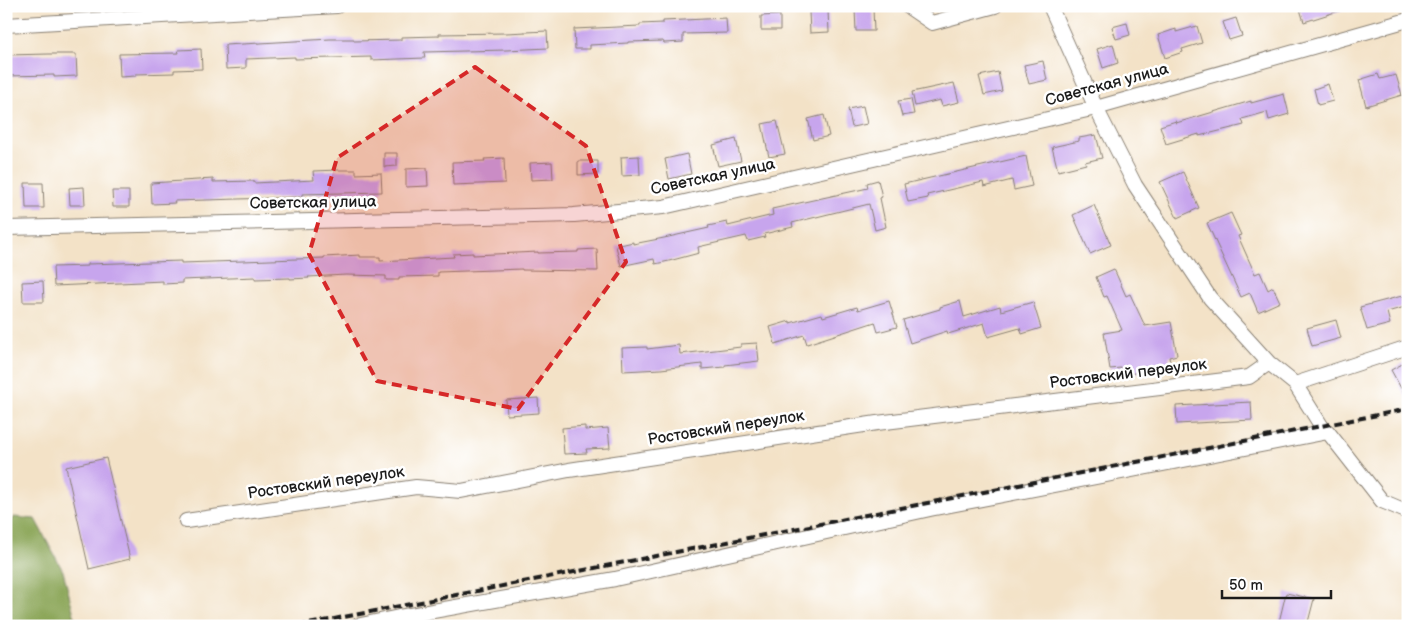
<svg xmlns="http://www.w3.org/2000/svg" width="1414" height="632" font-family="'Balsamiq Sans',sans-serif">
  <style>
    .forest { fill: #8aa557; stroke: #53603a }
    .building { fill: #c7a5ed }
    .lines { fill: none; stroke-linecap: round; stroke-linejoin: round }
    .street-casing { stroke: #887f72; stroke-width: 16 }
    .street { stroke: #fff; stroke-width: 14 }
    .rail { stroke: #1c1c1c; stroke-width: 4; stroke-dasharray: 8 4; stroke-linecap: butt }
    .marked { fill: #d62828; fill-opacity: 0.2; stroke: #d62828; stroke-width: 4; stroke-dasharray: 10 6; stroke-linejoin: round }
    .labels { text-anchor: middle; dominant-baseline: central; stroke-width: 5; stroke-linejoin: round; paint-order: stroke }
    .street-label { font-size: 16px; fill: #1c1c1c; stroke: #fff }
  </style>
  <rect width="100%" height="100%" fill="#fff"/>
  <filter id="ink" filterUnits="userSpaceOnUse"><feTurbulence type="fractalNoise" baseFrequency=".02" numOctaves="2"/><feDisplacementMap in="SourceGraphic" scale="10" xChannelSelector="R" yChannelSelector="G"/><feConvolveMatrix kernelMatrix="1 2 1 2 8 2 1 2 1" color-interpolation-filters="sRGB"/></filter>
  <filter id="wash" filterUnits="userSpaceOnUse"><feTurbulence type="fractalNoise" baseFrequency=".0096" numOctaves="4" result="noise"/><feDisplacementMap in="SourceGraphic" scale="20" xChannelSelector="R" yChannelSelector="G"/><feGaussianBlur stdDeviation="1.12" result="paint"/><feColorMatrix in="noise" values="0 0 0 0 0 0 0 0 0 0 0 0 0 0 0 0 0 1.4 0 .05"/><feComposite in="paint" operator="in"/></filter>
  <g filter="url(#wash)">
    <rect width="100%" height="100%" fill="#f3e2c7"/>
    <path class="forest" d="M14,517L35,519L63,571L77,626H6V532Z"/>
    <g id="blocks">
      <path class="building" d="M1299,6H1345V9L1304,22Z
        M873,9L874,31H856L855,10Z
        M828,11L829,32L810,33L809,12Z
        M780,15V30H761V16Z
        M726,18L727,33L683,34V42L664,43L663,41L628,42V43L590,45V49H575L574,29L640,26V24L663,23V21Z
        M1236,18L1242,36L1229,40L1223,22Z
        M1127,23L1130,35L1116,39L1112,27Z
        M1197,26L1202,43L1182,49L1183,52L1165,58L1158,35L1176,29V32Z
        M547,31L548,48L506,50L424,52L425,58L371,60V57L295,59V57L246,59V68L226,69L225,45L330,39H354V41L401,40V37L439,36V34L506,33Z
        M1113,44L1118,63L1103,68L1097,49Z
        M201,49L202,69L174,70V73L136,74V76L120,77L119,54L179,53L178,50Z
        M49,54H76L77,76L54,77V75L6,76V55Z
        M1043,61L1047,80L1029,84L1024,65Z
        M998,72L1002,91L984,95L979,76Z
        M1378,74L1380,79L1396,75L1402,95L1366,106L1359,80Z
        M954,83L959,102L942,106L940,100L915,106L912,92Z
        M1328,84L1333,101L1318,105L1314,89Z
        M1284,94L1289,114L1269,120L1267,112L1242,119L1244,125L1199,136V134L1166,144L1160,126L1176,121V123L1251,101V103Z
        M911,99L914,114L902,116L898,101Z
        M863,106L867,124L852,127L848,109Z
        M824,115L829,136L813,140L808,119Z
        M777,121L785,154L769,157L762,124Z
        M1096,135L1102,158L1085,162L1086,164L1058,171L1052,147L1079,141V138Z
        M736,139L741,161L718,166L713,145Z
        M384,153H397V166L384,167Z
        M687,154L691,174L669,179L665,159Z
        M639,156L640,175L622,176L621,157Z
        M1026,156L1032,186L1014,190L1012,180L984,187L983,182L927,195L928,198L908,202L904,184Z
        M504,158L505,183L453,185L452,162L485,161L484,159Z
        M578,161H598V174L578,175Z
        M552,162L553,179L531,180L530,163Z
        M427,168L428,186L406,187V169Z
        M338,170H356V174L381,173L382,192L302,194V197L174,201L175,203L152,204L151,183L213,179V182L254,181V183L314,180L313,171Z
        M1183,172L1199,208L1177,218L1160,182Z
        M878,180L882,197L880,198L886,227L875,230L869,204L792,223L793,227L764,234L765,237L748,241L746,236L698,247L699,253L669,261L655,264L654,259L621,266L616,246L633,242V244L664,238L709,228L708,226L727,222L728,226L773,215L772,209L868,188L867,183Z
        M25,183H43L44,208H26Z
        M84,187L85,205H70L69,188Z
        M112,191H129V207H113Z
        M1094,205L1111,245L1090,254L1073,215Z
        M1231,213L1241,235L1238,236L1255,274L1260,272L1268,290L1273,287L1280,302L1258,312L1250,293L1241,297L1207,223Z
        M597,249L598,271L522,270V269L438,272V276L399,277V280H386V276L346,275L308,277L309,278L290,279V278L255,279V277L182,280V283L163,284V281L54,286L53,267L88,266V264L181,261V263L243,261L324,258V257L360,255V257H380V261L454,257L453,254L473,253V255L538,252V253L578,252V250Z
        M1114,269L1126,296L1130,294L1145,326L1171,322L1177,355L1169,357L1171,367L1122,375L1121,368L1110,369L1104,333L1122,330L1107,296L1104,297L1096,277Z
        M43,281L44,302H23L22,282Z
        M1402,296L1405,307L1387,312L1390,324L1367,330L1360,307Z
        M889,301L897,327L878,332L875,322L807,344L804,335L775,344L770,327L790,321V323L822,314L823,317L857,307L858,310Z
        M960,301L964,317L1000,306L1001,311L1033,302L1041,328L1022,334L1020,328L988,337L984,323L948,334L947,331L910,343L903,320L940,309V307Z
        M1336,320L1341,338L1312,346L1307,328Z
        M757,343L759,361L725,365V367L702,369V364L661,369L623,371L622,348L647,347V349L679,345L680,354L741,347V344Z
        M1408,361V401L1391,370Z
        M538,398L539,413L507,415L506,400Z
        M1251,402L1252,420L1177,424L1176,406Z
        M585,426V430L608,428L610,448L586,449L587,453L564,454L562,428Z
        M106,458L130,559L89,569L66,467Z
        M1286,593L1314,599L1307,626H1278Z"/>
    </g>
  </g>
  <g filter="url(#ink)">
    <use href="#blocks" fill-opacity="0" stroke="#887f72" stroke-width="1"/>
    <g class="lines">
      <g class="street-casing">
        <path id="street" d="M907,6L932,23L995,6
          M1050,6L1096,108L1135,185L1210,298L1269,363L1295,384L1322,427L1328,432L1382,501L1408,512
          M6,25L337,6
          M6,228L574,215L663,207L1096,108L1408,20
          M1295,384L1408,347
          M186,521L416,487L461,491L569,470L877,423L1249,377L1269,363
          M356,626L399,617L615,579L930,509L1328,432"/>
      </g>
      <use href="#street" class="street"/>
      <path class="rail" d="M298,626L1408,409"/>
    </g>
  </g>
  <path class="marked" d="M475,67L586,146L626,262L518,409L377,381L309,254L337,158Z"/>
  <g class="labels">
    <g class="street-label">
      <text transform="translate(1107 85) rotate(-15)">Советская улица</text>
      <text transform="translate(713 177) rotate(-12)">Советская улица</text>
      <text transform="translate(313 203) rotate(-1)">Советская улица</text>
      <text transform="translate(1128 374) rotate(-7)">Ростовский переулок</text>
      <text transform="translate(726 428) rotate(-9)">Ростовский переулок</text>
      <text transform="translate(326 483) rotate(-8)">Ростовский переулок</text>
    </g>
  </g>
  <rect width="1414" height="632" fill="none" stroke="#fff" stroke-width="25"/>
  <path d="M1222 590v8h109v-8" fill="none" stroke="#1c1c1c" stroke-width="2.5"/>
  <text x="1229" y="590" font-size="15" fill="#1c1c1c" stroke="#ffffff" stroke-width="4" paint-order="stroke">50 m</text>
</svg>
